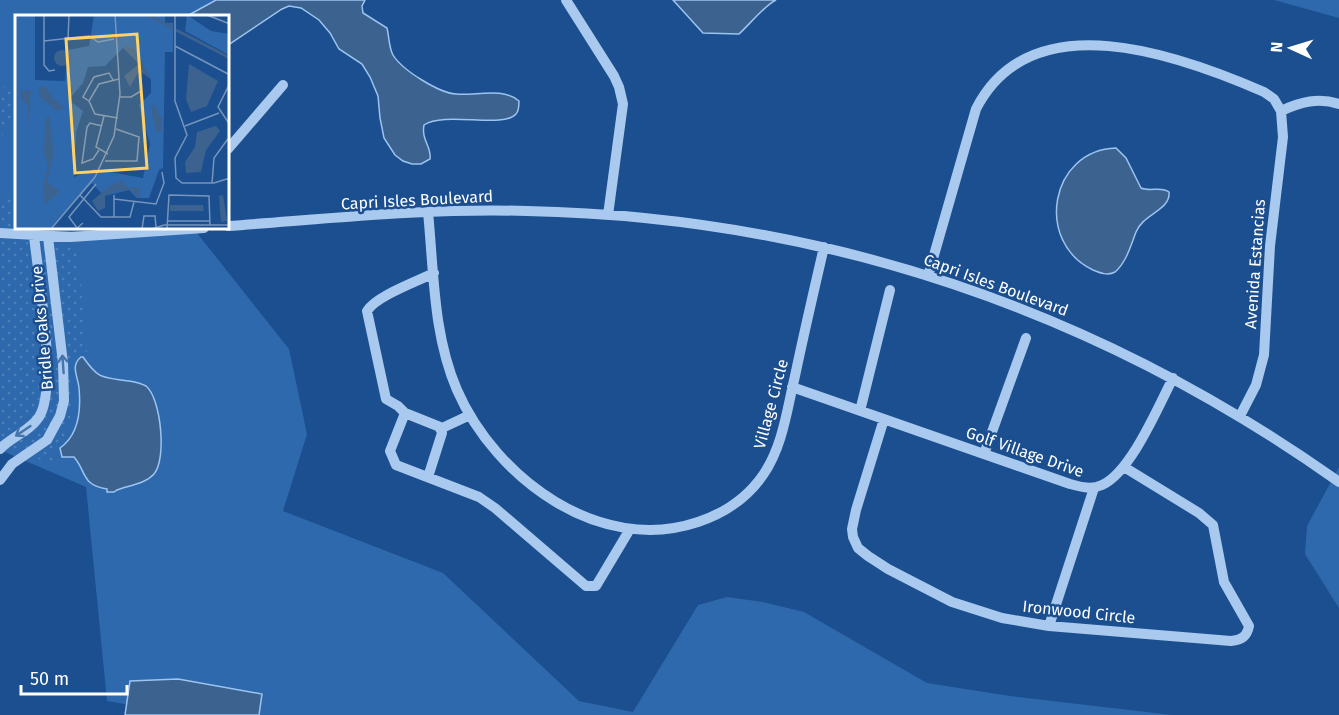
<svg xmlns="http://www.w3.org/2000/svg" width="1339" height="715" font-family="'Fira Sans',sans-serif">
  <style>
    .grass { fill: #2e69ad }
    .park { fill: url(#park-dots) }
    .water { fill: #3c6290; stroke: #9cc4f0; stroke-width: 1.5 }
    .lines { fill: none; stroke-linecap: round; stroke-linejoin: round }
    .minor { stroke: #a9c9ee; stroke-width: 10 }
    .oneway { stroke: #4674ac }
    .labels { text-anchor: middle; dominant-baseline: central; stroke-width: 5; stroke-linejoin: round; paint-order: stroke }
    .street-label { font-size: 16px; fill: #fff; stroke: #1b4f8f }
    .inset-river { fill: none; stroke: #3c6290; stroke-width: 3 }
    .inset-road { fill: none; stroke: #7695bc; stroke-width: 1.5 }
    .view { fill: #ffd166; fill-opacity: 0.15; stroke: #ffd166; stroke-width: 3 }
    .inset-edge { fill: none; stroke: #fff; stroke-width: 3 }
  </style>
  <defs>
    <pattern id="park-dots" width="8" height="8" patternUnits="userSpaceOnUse" patternTransform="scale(1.5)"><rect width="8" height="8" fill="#2e69ad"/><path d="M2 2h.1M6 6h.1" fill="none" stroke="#4d80b9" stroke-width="1.8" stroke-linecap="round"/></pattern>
  </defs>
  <rect width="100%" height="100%" fill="#1b4f8f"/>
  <path class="grass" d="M0,0H298L258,24L228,45V16H16V228H193L289,349L307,434L283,511L443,573L579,701L633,712L698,605L727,597L763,602L804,612L927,683L1010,696L1172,715H191L107,701L86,487L0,450Z
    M1274,0H1339V18Z
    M1339,467V608L1305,554L1307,526Z"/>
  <path class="park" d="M16,86V106L0,140V88Z
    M0,198L16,199V227L0,225Z
    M0,240L48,244H77L87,352C78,350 72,354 68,362V372L72,388L70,422L65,435L54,447L55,459L59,462L48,463L0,443Z"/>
  <path class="water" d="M216,0H365L362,6L363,13L387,28C389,36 389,48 393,55C402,70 439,93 456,94C475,96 503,87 519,101C519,105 519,111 516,114C503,129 445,111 424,125C421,140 432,147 430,159L421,164H412L403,161L395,155L384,138L380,118L378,96L370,77L362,64L339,49L330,33L319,20L301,8L289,6L282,9L228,45V16H187Z
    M673,0H776C765,5 749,25 739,34L703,33Z
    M1116,148L1126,158L1141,188C1150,192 1162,186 1169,192C1171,210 1143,214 1136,232C1131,245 1126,263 1115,272C1108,276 1100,273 1093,270C1034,242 1050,150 1116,148Z
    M81,357H83C99,380 102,377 129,381C135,382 141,383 146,386C161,398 167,459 154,474C145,484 130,485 117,490L114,492H107V489C81,485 87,472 74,457H62L60,448C79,435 81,409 79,388C78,376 70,366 81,357Z
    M178,679L262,694L259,715H125L130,681Z"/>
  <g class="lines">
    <path class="minor" d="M566,0L614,76L619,87L623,104L608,215
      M1281,111C1300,102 1319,97 1339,104
      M228,149L283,85
      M428,212C434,273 433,334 457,390C496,479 600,555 698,522C725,513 747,498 763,475C783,446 787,409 795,376C804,333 814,290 824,247
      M228,226C327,219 427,208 527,211C824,217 1097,310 1339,482
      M0,233L71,237L204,228
      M434,273C418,281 376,296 367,311L386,399L398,406L405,413L390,451L396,465L479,497L495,508L586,586H596L630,529
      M928,276L976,109C1031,1 1179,55 1264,92L1274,99L1281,111L1283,137L1270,246L1264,355L1256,385L1240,416
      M792,387L1070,484C1081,487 1091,490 1102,485C1131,472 1158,407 1173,378
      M860,411L890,290
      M405,413L440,427L442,433L428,477
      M884,419L856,510L852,529L853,537L858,548L868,556L888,569L952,602L1002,618L1049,626L1231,641C1242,640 1247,636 1249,626L1224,582L1213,525L1199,513L1124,467
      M440,429L470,415
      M0,449C11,437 30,431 39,417C58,388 38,275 34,236
      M984,454L1026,338
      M0,480L12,464L47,440L60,416L64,401L63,363L48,237
      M1049,626L1094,488"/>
  </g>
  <defs><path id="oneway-shaft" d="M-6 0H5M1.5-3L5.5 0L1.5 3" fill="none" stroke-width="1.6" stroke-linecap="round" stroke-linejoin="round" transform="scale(1.5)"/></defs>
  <g class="oneway">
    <use href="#oneway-shaft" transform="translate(63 364) rotate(-94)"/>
    <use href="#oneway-shaft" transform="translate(23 431) rotate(146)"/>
  </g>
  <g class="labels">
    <g class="street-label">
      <text transform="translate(417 200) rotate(-3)">Capri Isles Boulevard</text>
      <text transform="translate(1255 264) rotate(-86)">Avenida Estancias</text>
      <text transform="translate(996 285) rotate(20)">Capri Isles Boulevard</text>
      <text transform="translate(42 328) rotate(-95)">Bridle Oaks Drive</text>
      <text transform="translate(771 404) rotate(-75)">Village Circle</text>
      <text transform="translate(1025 452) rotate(19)">Golf Village Drive</text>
      <text transform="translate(1079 612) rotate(6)">Ironwood Circle</text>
    </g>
  </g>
  <g transform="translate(15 15)">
    <rect width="214" height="214" fill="#1b4f8f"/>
    <path d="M79,0H150V8H158V37H150L148,153L144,155L134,183H122L114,175L89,181L77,168L35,214H20L19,65L50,66L53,35L74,31ZM108,33L116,38L136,65V78L124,90L135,129L128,163L79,154L59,162L61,117L68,96L56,87V82L68,68L73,52L90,51ZM172,0L196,16L214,19V40L170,16Z" fill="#2e69ad" fill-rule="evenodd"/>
    <path d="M20,0V214H0V1ZM80,0H99V29L77,28ZM100,0H125L140,4L137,12L118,5L111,7L107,13L114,23L103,18Z" fill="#2e69ad"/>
    <path d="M111,31L119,33L136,64L124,56L115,72L109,61L124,49L108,33ZM39 43a8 8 0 1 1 16 0a8 8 0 1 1-16 0ZM174,49L203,66L192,91L176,97L171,84ZM30,71L39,84L50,93L42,96L25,82L23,73ZM5,75L16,76L13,112V91L7,85ZM138,86L147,105V115L142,119L137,99ZM34,100L39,139L32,168L45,176L30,190L28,171L33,152L29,138L30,105ZM201,111L205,116L191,135L186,157L171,158L170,147L180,132L182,117ZM108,166L113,173L125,172L124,183L116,175L101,176L90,181V193L83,196L77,186L96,170ZM208,180L212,206L206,207L204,181ZM155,190H188L189,196H155Z" fill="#3c6290"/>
    <path class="inset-river" d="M133,0L158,13M161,15L215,43"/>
    <path class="inset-road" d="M29,0V50L34,56L40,55M160,0V86L172,120L160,143L161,163L167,168H199L215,163M192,0L215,9M53,24L54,0M29,26L74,21L83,27L99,24M160,31L215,60M215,68L203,92L215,110M105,82H116L126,76M74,86L68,82L79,62L94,58L98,65M89,101L81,132L93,139M103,103L80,99L74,86L84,69L104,64M170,111L204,98M84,135L78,144L67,148L72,112L75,108L87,111M90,146H122L124,122L101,114M197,168L199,143L215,121M65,180L86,202H115L119,187M99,184L141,189L149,168L147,157M99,202V180M152,206H195M68,208L62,213L54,202L81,169M36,214L80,162L99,121L105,79L100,0M127,214L129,201H140L141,212M137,214L149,210H215M152,214L154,180L194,181L195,210"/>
    <path class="view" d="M122,19L132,153L60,158L51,24Z"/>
    <rect width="214" height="214" class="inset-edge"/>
  </g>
  <g transform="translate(1291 48) rotate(274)" stroke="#1b4f8f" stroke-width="4.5" paint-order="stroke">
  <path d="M0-4.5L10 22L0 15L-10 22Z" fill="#ffffff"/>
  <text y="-9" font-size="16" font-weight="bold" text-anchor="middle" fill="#ffffff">N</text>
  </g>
  <path d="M21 685v9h106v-9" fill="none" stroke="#ffffff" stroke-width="3"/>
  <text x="30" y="685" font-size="18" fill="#ffffff" stroke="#1b4f8f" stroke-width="4.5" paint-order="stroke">50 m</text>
</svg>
